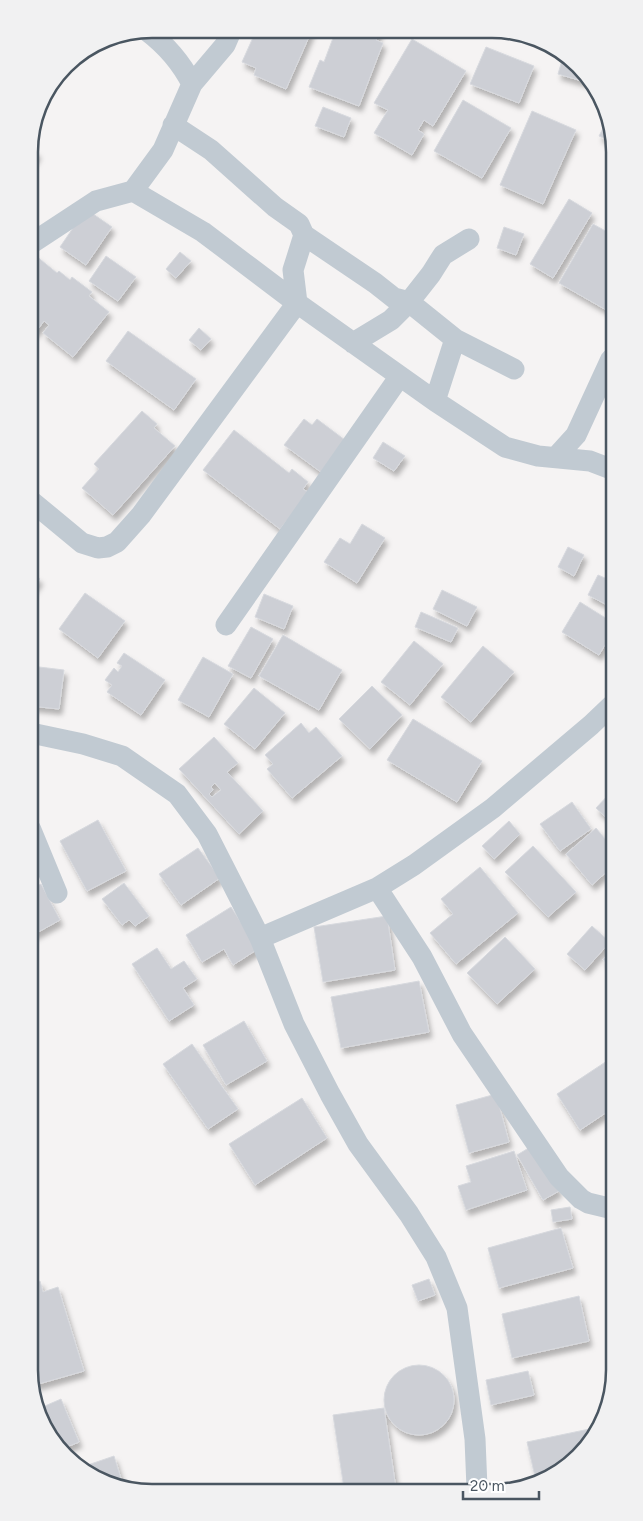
<svg xmlns="http://www.w3.org/2000/svg" width="643" height="1521" font-family="Figtree,sans-serif">
  <style>
    .building { fill: #cdcfd5; stroke: #d7d9de; fill-rule: evenodd; filter: url(#shadow) }
    .lines { fill: none; stroke-linecap: round; stroke-linejoin: round }
    .street { stroke: #c1cad2; stroke-width: 21 }
    .rim { fill: none; stroke: #4a5661; stroke-width: 2.5 }
  </style>
  <defs>
    <filter id="shadow"><feDropShadow dx="3" dy="5.5" stdDeviation="2.5" flood-color="#0004"/></filter>
  </defs>
  <rect width="100%" height="100%" fill="#f5f3f3"/>
  <path class="building" d="M268,29L312,30L286,89L254,75L256,68L242,62L255,33L265,38Z
    M336,30H356L363,33L364,30H380L376,40L383,43L359,106L309,87L320,60L324,62Z
    M412,39L466,71L433,126L424,120L418,130L424,134L412,155L374,133L388,110L374,103Z
    M486,47L534,66L519,103L470,84Z
    M563,57L578,64L589,83L558,74Z
    M463,100L511,128L482,178L434,151Z
    M323,107L351,118L344,137L315,126Z
    M532,111L576,130L543,204L500,185Z
    M609,117L610,120V141L599,136Z
    M29,147L38,153L29,167Z
    M569,199L592,213L553,278L530,264Z
    M86,209L112,227L86,265L60,247Z
    M593,224L611,234V306L608,311L559,283Z
    M504,227L524,234L516,255L497,248Z
    M180,252L191,261L176,278L166,269Z
    M35,255L57,273L59,271L70,280L72,277L92,292L89,296L109,312L73,357L43,333L49,325L44,321L35,333L30,328L29,262Z
    M106,256L136,277L118,301L89,281Z
    M199,328L211,339L201,350L189,340Z
    M128,331L196,379L174,410L106,361Z
    M142,411L157,424L154,428L175,446L113,515L82,488L99,469L94,464Z
    M304,419L312,425L317,419L349,443L325,475L284,445Z
    M234,430L289,473L292,469L308,482L303,489L309,493L280,529L203,470Z
    M383,442L405,456L394,471L373,458Z
    M362,524L385,538L357,583L324,562L340,538L350,544Z
    M568,547L584,555L574,576L558,567Z
    M30,573L40,579L30,593Z
    M598,575L612,581L611,607L588,595Z
    M442,590L477,607L467,626L433,609Z
    M85,593L125,621L98,658L59,629Z
    M264,594L293,606L284,629L255,617Z
    M580,602L612,622V633L599,655L562,632Z
    M421,612L458,628L451,642L415,627Z
    M251,627L273,639L251,678L228,666Z
    M283,635L342,670L319,710L259,676Z
    M414,641L443,664L410,705L381,682Z
    M483,646L514,672L471,722L441,697Z
    M124,653L165,680L141,715L107,692L112,685L105,680L114,668L118,672L122,666L117,663Z
    M203,657L233,674L209,717L178,700Z
    M31,666L64,670L59,709L31,706Z
    M372,686L402,715L370,749L339,719Z
    M254,688L285,713L255,749L224,724Z
    M413,719L482,761L457,802L387,760Z
    M301,723L309,733L316,727L342,756L292,798L267,769L273,764L265,755Z
    M214,737L238,763L227,772L263,811L239,834L179,769ZM215,783L221,790L212,797L209,794L213,790L211,787Z
    M612,791V823L596,808Z
    M572,802L591,829L560,851L540,824Z
    M98,820L126,871L87,891L60,841Z
    M509,821L520,834L494,859L482,846Z
    M596,828L612,847V867L592,885L566,854Z
    M533,846L576,892L548,917L505,872Z
    M198,848L220,878L181,905L159,874Z
    M480,867L518,913L456,964L430,933L453,914L441,899Z
    M124,883L149,916L135,926L129,920L122,925L102,899Z
    M41,884L60,920L31,936V889Z
    M231,907L258,949L233,965L224,949L202,962L186,935Z
    M387,916L395,970L323,982L314,927Z
    M592,926L610,942L585,970L567,954Z
    M505,937L535,969L497,1004L467,973Z
    M157,948L171,969L184,961L197,979L183,988L194,1005L169,1021L132,964Z
    M613,951V966L610,968L603,959Z
    M419,981L429,1032L341,1048L331,997Z
    M244,1021L267,1061L226,1085L203,1045Z
    M192,1044L238,1109L208,1129L163,1064Z
    M613,1057V1108L580,1130L557,1094Z
    M496,1094L509,1142L469,1153L456,1105Z
    M302,1098L327,1138L255,1185L229,1144Z
    M532,1146L559,1191L543,1200L517,1155Z
    M514,1151L527,1190L466,1210L458,1186L471,1182L466,1166Z
    M570,1207L572,1219L553,1222L551,1210Z
    M561,1228L573,1268L499,1288L488,1248Z
    M611,1245H614V1286H609Z
    M429,1279L435,1295L418,1301L412,1285Z
    M40,1281L43,1292L58,1287L84,1371L35,1385L33,1377L32,1284Z
    M579,1296L589,1341L512,1358L502,1314Z
    M384 1400a35 35 0 1 1 70 0a35 35 0 1 1-70 0Z
    M528,1371L534,1395L491,1405L486,1380Z
    M61,1399L79,1442L62,1449L38,1409Z
    M384,1408L396,1489H344L333,1415Z
    M599,1427L584,1450L536,1481L527,1442Z
    M114,1456L124,1488L82,1467Z"/>
  <g class="lines">
    <path class="street" d="M146,30C166,45 181,62 192,84
      M133,191L163,150L192,84L225,45L232,29
      M304,235L375,283L394,298L409,302L391,320L353,343
      M469,239L443,255L431,274L409,302L455,339L514,369
      M29,245L96,201L133,191L203,232L297,303L435,401L505,447L538,456L590,461L611,469
      M435,401L455,339
      M556,457L576,435L611,359
      M30,500L82,543L98,548L107,547L117,542L141,515L297,303L293,270L304,235L299,224L275,207L211,150L173,125
      M226,625L400,376
      M31,733L83,744L122,756L177,794L207,834L260,938L294,1024L330,1094L358,1144L409,1214L436,1257L457,1308L475,1439L477,1488
      M31,830L57,893
      M377,888L422,957L462,1034L559,1177L581,1199L588,1203L613,1209
      M260,938L377,888L414,865L493,808L591,725L612,705"/>
  </g>
  <path d="M0 0H643V1521H0ZM152 38H492A114 114 0 0 1 606 152V1370A114 114 0 0 1 492 1484H152A114 114 0 0 1 38 1370V152A114 114 0 0 1 152 38Z" fill="#f1f1f2" fill-rule="evenodd"/>
  <path class="rim" d="M152 38H492A114 114 0 0 1 606 152V1370A114 114 0 0 1 492 1484H152A114 114 0 0 1 38 1370V152A114 114 0 0 1 152 38Z"/>
  <path d="M463 1491v8h76v-8" fill="none" stroke="#4a5661" stroke-width="2.5"/>
  <text x="470" y="1491" font-size="15" fill="#4a5661" stroke="#ffffff" stroke-width="4" paint-order="stroke">20 m</text>
</svg>
